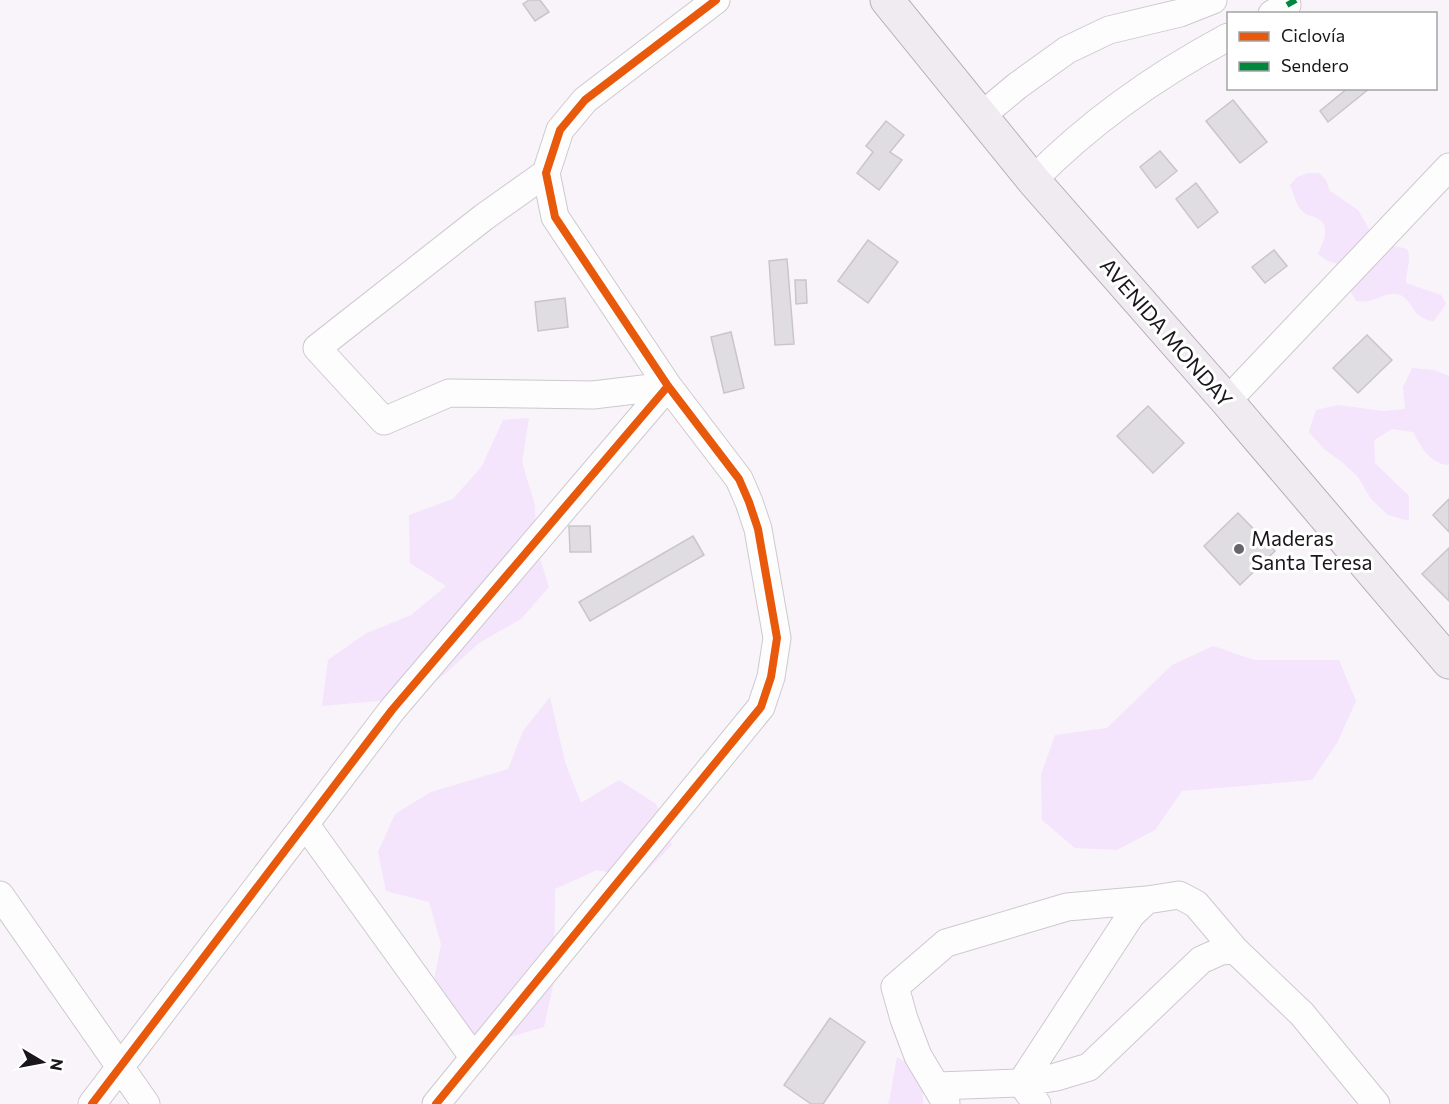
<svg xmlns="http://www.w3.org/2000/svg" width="1449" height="1104" font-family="Commissioner,sans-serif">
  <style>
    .green { fill: #f4e4fc }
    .building { fill: #e0dde2; stroke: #c9c5ca; stroke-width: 1.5 }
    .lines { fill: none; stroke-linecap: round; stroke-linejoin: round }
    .minor-casing { stroke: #cdc9ce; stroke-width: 29 }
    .major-casing { stroke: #b5adba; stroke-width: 35 }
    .minor { stroke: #fefdfe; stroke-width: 27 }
    .major { stroke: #efebf1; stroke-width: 33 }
    .quiet { stroke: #00873e; stroke-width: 6; stroke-dasharray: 12 6; stroke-linecap: butt }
    .cycleway-casing { stroke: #fff; stroke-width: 11 }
    .cycleway { stroke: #e8590c; stroke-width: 8 }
    .poi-dot { fill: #68646a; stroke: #fff; stroke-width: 2 }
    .labels { text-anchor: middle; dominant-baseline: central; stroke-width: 6; stroke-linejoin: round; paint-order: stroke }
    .street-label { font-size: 21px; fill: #1a171c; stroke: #fff }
    .poi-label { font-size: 21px; fill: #1a171c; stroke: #fff; text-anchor: start }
  </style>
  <rect width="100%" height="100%" fill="#f8f4fa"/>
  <path class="green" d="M1308,173H1319L1326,180L1330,191L1358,210L1370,231L1365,253C1381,248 1393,243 1408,250C1411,263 1406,271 1406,283L1441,295L1446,304L1433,322C1428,320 1424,319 1420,316C1412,310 1408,296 1397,294C1382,292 1376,304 1356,301L1351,292L1352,282L1341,265L1328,261L1318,254C1324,240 1332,225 1315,217C1312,215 1308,216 1306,214C1296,208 1294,194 1290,185L1297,177Z
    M1412,368L1434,370L1449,376V465C1430,464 1421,447 1413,432L1392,429L1374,440L1375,463L1409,496V521L1388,515L1371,499L1358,477L1342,462L1324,449L1309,432L1316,410L1338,405L1383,411L1405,409L1403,387Z
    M529,418L522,462L535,505L536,546L549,587L521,619L479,643L445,674L412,698L322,706L328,660L365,634L411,615L446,586L410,563L409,515L453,499L482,466L503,420Z
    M1213,646L1254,660H1339L1356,701L1337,743L1312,780L1182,791L1155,830L1117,850L1075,848L1042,820L1041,775L1055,735L1107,728L1172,665Z
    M550,697L565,762L581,803L619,780L656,804L672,845L640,878L597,870L555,889L554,981L544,1027L499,1040L454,1028L433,986L441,944L429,902L386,891L378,852L395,814L431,792L508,769L523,731Z
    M897,1057L922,1072L923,1104H887L889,1102Z"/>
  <path class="building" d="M529,0H540L549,12L535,21L523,4Z
    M1348,88H1370L1328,122L1320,111Z
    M1233,100L1267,142L1240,163L1206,121Z
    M886,121L904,135L890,152L902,160L879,190L857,173L873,152L866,146Z
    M1160,151L1177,171L1156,188L1140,167Z
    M1196,183L1218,212L1198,228L1176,199Z
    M868,240L898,262L868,303L838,281Z
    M1274,250L1287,266L1265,283L1252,267Z
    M787,259L794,344L775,345L769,261Z
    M795,280H806L807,303L796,304Z
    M565,298L568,327L538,331L535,302Z
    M731,332L744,388L724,393L711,337Z
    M1367,335L1392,360L1358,393L1333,368Z
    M1148,406L1184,443L1153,473L1117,436Z
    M1449,499V532L1433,515Z
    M1238,513L1275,551L1240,585L1204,546Z
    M569,526H590L591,552H570Z
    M693,536L704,555L590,621L579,602Z
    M1449,548V601L1422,574Z
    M830,1018L865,1042L823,1104H811L784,1085Z"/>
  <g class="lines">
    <g class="minor-casing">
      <path id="minor" d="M1272,14L1287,5
        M981,116L1017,86L1067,50L1109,30L1180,13L1213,0
        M546,173L484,217L317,348L384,421L449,393L593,395L668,386
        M1033,180C1090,122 1157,75 1228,37
        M1227,401L1449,167
        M305,824L474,1058
        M0,895L146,1104
        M938,1086L1021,1083L1056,1077L1089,1067L1201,960L1221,951L1235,950L1302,1014L1376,1104
        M946,1103L918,1056L904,1019L895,987L946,943L1067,907L1147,900
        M92,1104L392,710L668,386
        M436,1104L761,707L771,677L777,638L758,529L749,502L739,479L668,386L555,217L546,173L560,130L585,100L716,0
        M1037,1104L1021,1083L1131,915L1147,900L1179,895L1196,904L1235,950"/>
    </g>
    <g class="major-casing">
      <path id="major" d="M887,0L1033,180L1227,401L1449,662"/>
    </g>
    <use href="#minor" class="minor"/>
    <use href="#major" class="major"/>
    <path class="quiet" d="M1287,5L1296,0"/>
    <g class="cycleway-casing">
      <path id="cycleway" d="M92,1104L392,710L668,386
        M436,1104L761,707L771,677L777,638L758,529L749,502L739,479L668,386L555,217L546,173L560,130L585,100L716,0"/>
    </g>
    <use href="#cycleway" class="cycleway"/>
  </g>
  <circle class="poi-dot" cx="1239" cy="549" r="6"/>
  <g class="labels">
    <g class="street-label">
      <text transform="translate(1167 332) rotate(49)">AVENIDA MONDAY</text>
    </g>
    <g class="poi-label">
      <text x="1251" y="537">Maderas<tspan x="1251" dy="24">Santa Teresa</tspan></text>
    </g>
  </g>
  <rect x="1227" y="12" width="210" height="78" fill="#ffffff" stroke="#a3a2a4" stroke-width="1.5"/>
  <rect x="1239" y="32" width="30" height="9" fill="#e8590c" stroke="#a3a2a4" stroke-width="1.5"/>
  <text x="1281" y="42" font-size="18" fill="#1a171c">Ciclovía</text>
  <rect x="1239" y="62" width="30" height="9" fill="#00873e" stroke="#a3a2a4" stroke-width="1.5"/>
  <text x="1281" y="72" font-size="18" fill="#1a171c">Sendero</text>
  <g transform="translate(42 1062) rotate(100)" stroke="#ffffff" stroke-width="4.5" paint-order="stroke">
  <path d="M0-4.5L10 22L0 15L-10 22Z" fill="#1a171c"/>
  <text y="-9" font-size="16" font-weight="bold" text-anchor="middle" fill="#1a171c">N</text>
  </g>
</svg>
